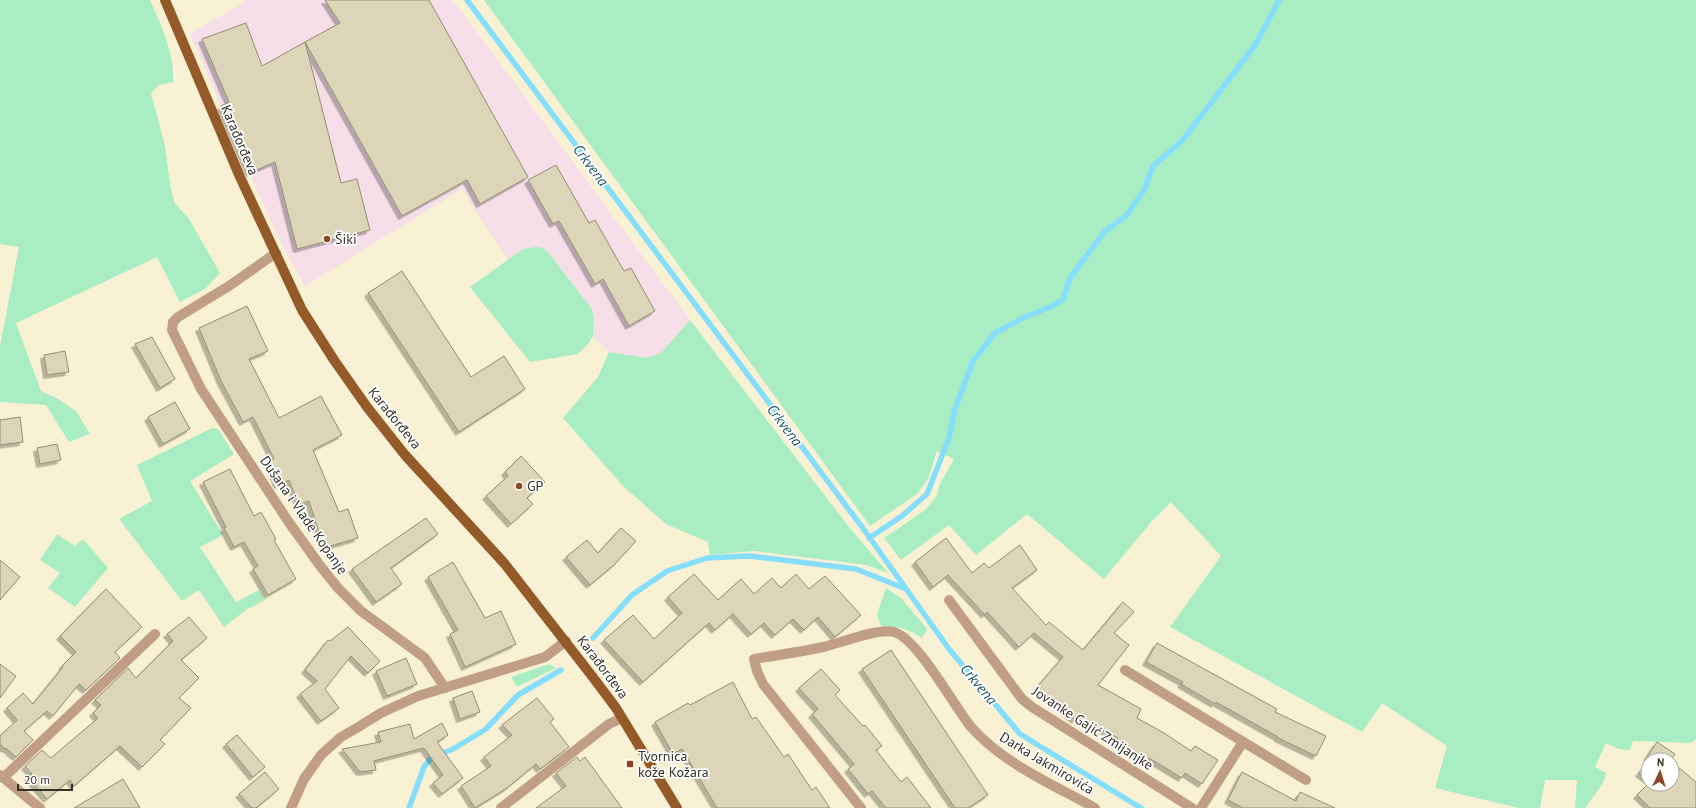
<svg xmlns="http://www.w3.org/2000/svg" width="1696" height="808" font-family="'PT Sans',sans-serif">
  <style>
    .industrial { fill: #f7dfe9 }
    .green { fill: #a9eec2 }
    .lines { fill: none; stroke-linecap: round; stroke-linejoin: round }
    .stream { stroke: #85defb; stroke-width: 5.5 }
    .building { fill: #dcd5b8; stroke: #938d72; filter: url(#shadow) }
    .minor { stroke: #c19f86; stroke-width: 10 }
    .primary { stroke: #955a29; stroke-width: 10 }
    .poi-dot { fill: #8d4624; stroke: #fff; stroke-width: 1.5 }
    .labels { text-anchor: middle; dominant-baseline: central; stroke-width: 3.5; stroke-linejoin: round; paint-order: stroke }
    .street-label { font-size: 14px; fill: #363328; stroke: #fff }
    .poi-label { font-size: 14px; fill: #363328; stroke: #fff; text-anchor: start }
    .water-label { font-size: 15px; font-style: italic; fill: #245766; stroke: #fff }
  </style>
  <defs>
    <filter id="shadow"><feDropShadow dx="-3.5" dy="3.5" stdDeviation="0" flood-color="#0004"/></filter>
  </defs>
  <rect width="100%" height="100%" fill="#f8f1d3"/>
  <path class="industrial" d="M244,0H453L690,320L661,353L647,358L609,352L593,336L594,322L592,309L548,252L543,248L523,249L509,261L462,189L305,286L282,245L261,199L190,33L242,4Z"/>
  <path class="green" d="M0,0H150C161,25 175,55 173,82L159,85L151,93L165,146L170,184L174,202L189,219L220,273L205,289L180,302L157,257L16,323L41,391L58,399L76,411L90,434L69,442L46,405L0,402V346L19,247L0,244Z
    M484,0H1696V739L1691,743L1633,741L1630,750L1619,749L1606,743L1595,767L1606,773L1604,781L1599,789L1585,808H1575L1577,780H1545L1540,808H1519L1435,788L1447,746L1382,703L1362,732L1170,627L1221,556L1171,502L1152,521L1104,579L1027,514L976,555L949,525L901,560L884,538L925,510L936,497L940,484L954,459L937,451L928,479L917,494L870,526Z
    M536,247L543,248L548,252L592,309L594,322L593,336L588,344L578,354L530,362L470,287L523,249Z
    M690,320L849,527L888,573L867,565L754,551L710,555L708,542L666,524L623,486L563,418L598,377L609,352L647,358L661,353Z
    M212,428L218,429L234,454L190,481L223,535L200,547L236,602L259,590L265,600L246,610L224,627L199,590L182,601L119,519L152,501L137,465Z
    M57,534L75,546L83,539L108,568L75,607L48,588L60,573L40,560Z
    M886,588L901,598L927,629L922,638C907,628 899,627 881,626L877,614Z
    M549,664L556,668L517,687L511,677Z"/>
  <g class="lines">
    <path class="stream" d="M467,0L862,527L949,649L1020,734L1141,808
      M869,538L902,516L927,494L949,438L955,409L973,361L995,333L1027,316L1050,307L1063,300L1070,278L1105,231L1126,216L1144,190L1153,166L1182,141L1256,44L1279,0
      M593,638L632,595L667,571L707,558L749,556L856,569L906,589
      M409,808L424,767L431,758L453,749L486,729L518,695L561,670"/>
  </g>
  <path class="building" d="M325,0H429L528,177L480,204L467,180L402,216L305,42L340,23Z
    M246,23L262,66L305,42L341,183L357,179L370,230L297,249L275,162L250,173L221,106L229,102L202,39Z
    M556,165L589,223L595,220L624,271L631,268L655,311L629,326L603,279L595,284L559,221L553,224L528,180Z
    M402,271L471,377L504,356L525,389L459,432L368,293Z
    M247,306L268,351L249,359L279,418L321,396L342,435L313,450L339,512L348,509L358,538L324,548L309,501L299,505L289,480L278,485L268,462L274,459L253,417L243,422L221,381L199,328Z
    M152,337L175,379L160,388L135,344Z
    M65,351L69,372L47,375L44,355Z
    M175,402L190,429L163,444L148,417Z
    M20,417L23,442L0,445V420Z
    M57,444L61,460L40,464L37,448Z
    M521,456L545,482L527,498L533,504L511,524L486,496L508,476L505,472Z
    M230,469L254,516L261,512L276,539L274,540L296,579L268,595L253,569L258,566L244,542L234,547L224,528L226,527L203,482Z
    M426,518L438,534L391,568L402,584L376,602L352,569Z
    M621,528L636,541L614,565L590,585L566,557L587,540L598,553Z
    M946,538L972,573L984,563L989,568L1020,545L1037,570L1012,588L1046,625L1049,622L1083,650L1123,602L1134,612L1114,633L1129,645L1098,685L1141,709L1137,718L1164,733L1191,751L1195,746L1218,760L1202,784L1185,773L1182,778L1149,758L1148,760L1115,742L1118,738L1078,716L1075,720L1037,687L1063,657L1034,633L1019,647L987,612L985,615L948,575L933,587L915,562Z
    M0,560L20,577L0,600Z
    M453,562L485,618L501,611L516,644L465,667L450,634L458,630L428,577Z
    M694,574L718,600L741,579L754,594L772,578L781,588L796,574L809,589L825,576L861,615L835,637L818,617L804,630L793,619L775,635L764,623L751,634L733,614L715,630L709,623L643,682L604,640L633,615L654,639L682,613L668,597Z
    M106,589L142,627L115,652L120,658L86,690L79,684L53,716L47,711L24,731L33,740L16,757L6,748L5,749L0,744V736L17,720L7,708L23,693L33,704L63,667L62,666L76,652L60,636Z
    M189,617L207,638L181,660L199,678L179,698L191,708L160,740L165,744L142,767L120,746L74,786L70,780L47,799L28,777L32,774L25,766L42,750L51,758L98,718L93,713L101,705L95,700L128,668L136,678L173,641L167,634Z
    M348,627L380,661L368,673L351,656L325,689L339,708L321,721L300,694L317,681L305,670L328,640L330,641Z
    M1157,643L1277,709L1275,712L1326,736L1316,756L1278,738V737L1216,702L1215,704L1181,684L1183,682L1146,662Z
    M891,650L988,795L968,808H955L862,669Z
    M406,658L417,684L387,696L376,671Z
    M0,664L16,676L0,698Z
    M821,669L840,690L835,695L863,726L865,725L882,746L876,750L901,782L907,777L931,808H886L872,791L868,794L848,769L854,764L812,714L818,709L799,688Z
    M733,682L752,719L756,717L784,757L788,754L812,790L816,787L830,808H717L682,749L673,754L655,722L688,703L690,705Z
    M472,691L480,712L460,719L453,698Z
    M537,698L554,719L550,722L569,747L540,769L536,764L507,788L475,808L461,786L491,766L484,757L512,735L502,725Z
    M442,723L448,735L437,742L463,778L442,794L433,783L443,775L424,748L374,761L376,770L360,772L342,749L381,742L378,732L410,724L414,739Z
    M237,735L265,767L253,777L226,744Z
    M1657,742L1675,754L1671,760H1649L1647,757Z
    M577,757L580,761L585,757L622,808H536L566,786L556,773Z
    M1648,762V780L1639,773Z
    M1672,762L1696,782V808H1650L1637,795L1648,784H1672Z
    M265,772L279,789L256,808H252L239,794Z
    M1242,772L1296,801L1300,792L1335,808H1243L1228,800Z
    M123,779L140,808H74Z"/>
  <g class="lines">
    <path class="minor" d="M276,253L229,286L178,317L173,322L172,330L201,389L288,521L321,567L338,588L361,611L425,658L445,688
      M949,600L1022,699L1032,707L1192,808
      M1125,670L1306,780
      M0,775L40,808
      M3,778L155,634
      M291,808L304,779L321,755L341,737L355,729L381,713L418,696L545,657L566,641
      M501,808L609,724L622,718
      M861,808L763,684L757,671L754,659C777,655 801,652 823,647C840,643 878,628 894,632C917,638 954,706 971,727C1004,764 1052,784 1095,808
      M1201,808L1243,742"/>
    <path class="primary" d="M165,0L240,177L302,310L334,360L367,407L405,455L504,563L592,676L616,708L677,808"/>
  </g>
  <g class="poi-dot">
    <circle cx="327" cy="239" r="4"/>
    <circle cx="519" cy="486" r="4"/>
    <rect x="626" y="760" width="8" height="8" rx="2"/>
  </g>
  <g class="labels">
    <g class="street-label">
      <text transform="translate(240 140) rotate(67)">Karađorđeva</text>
      <text transform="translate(395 418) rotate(51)">Karađorđeva</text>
      <text transform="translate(304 515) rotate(55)">Dušana i Vlade Kopanje</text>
      <text transform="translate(603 667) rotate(53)">Karađorđeva</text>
      <text transform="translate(1093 728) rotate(33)">Jovanke Gajić Zmijanjke</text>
      <text transform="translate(1047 763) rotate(31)">Darka Jakmirovića</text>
    </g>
    <g class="poi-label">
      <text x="335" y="239">Šiki</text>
      <text x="527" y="486">GP</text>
      <text x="638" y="756">Tvornica<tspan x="638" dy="16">kože Kožara</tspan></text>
    </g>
    <g class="water-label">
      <text transform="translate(591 165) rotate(53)">Crkvena</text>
      <text transform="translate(785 425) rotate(53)">Crkvena</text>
      <text transform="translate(979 684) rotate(50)">Crkvena</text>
    </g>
  </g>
  <g transform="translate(1660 772) rotate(4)"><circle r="19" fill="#ffffff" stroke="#afada9"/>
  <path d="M0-3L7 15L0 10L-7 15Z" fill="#8d4624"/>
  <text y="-6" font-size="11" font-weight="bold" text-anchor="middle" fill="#363328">N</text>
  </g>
  <path d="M18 784v6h54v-6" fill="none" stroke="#363328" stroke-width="2"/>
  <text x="24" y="784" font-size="12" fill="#363328" stroke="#ffffff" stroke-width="3" paint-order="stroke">20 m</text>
</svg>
